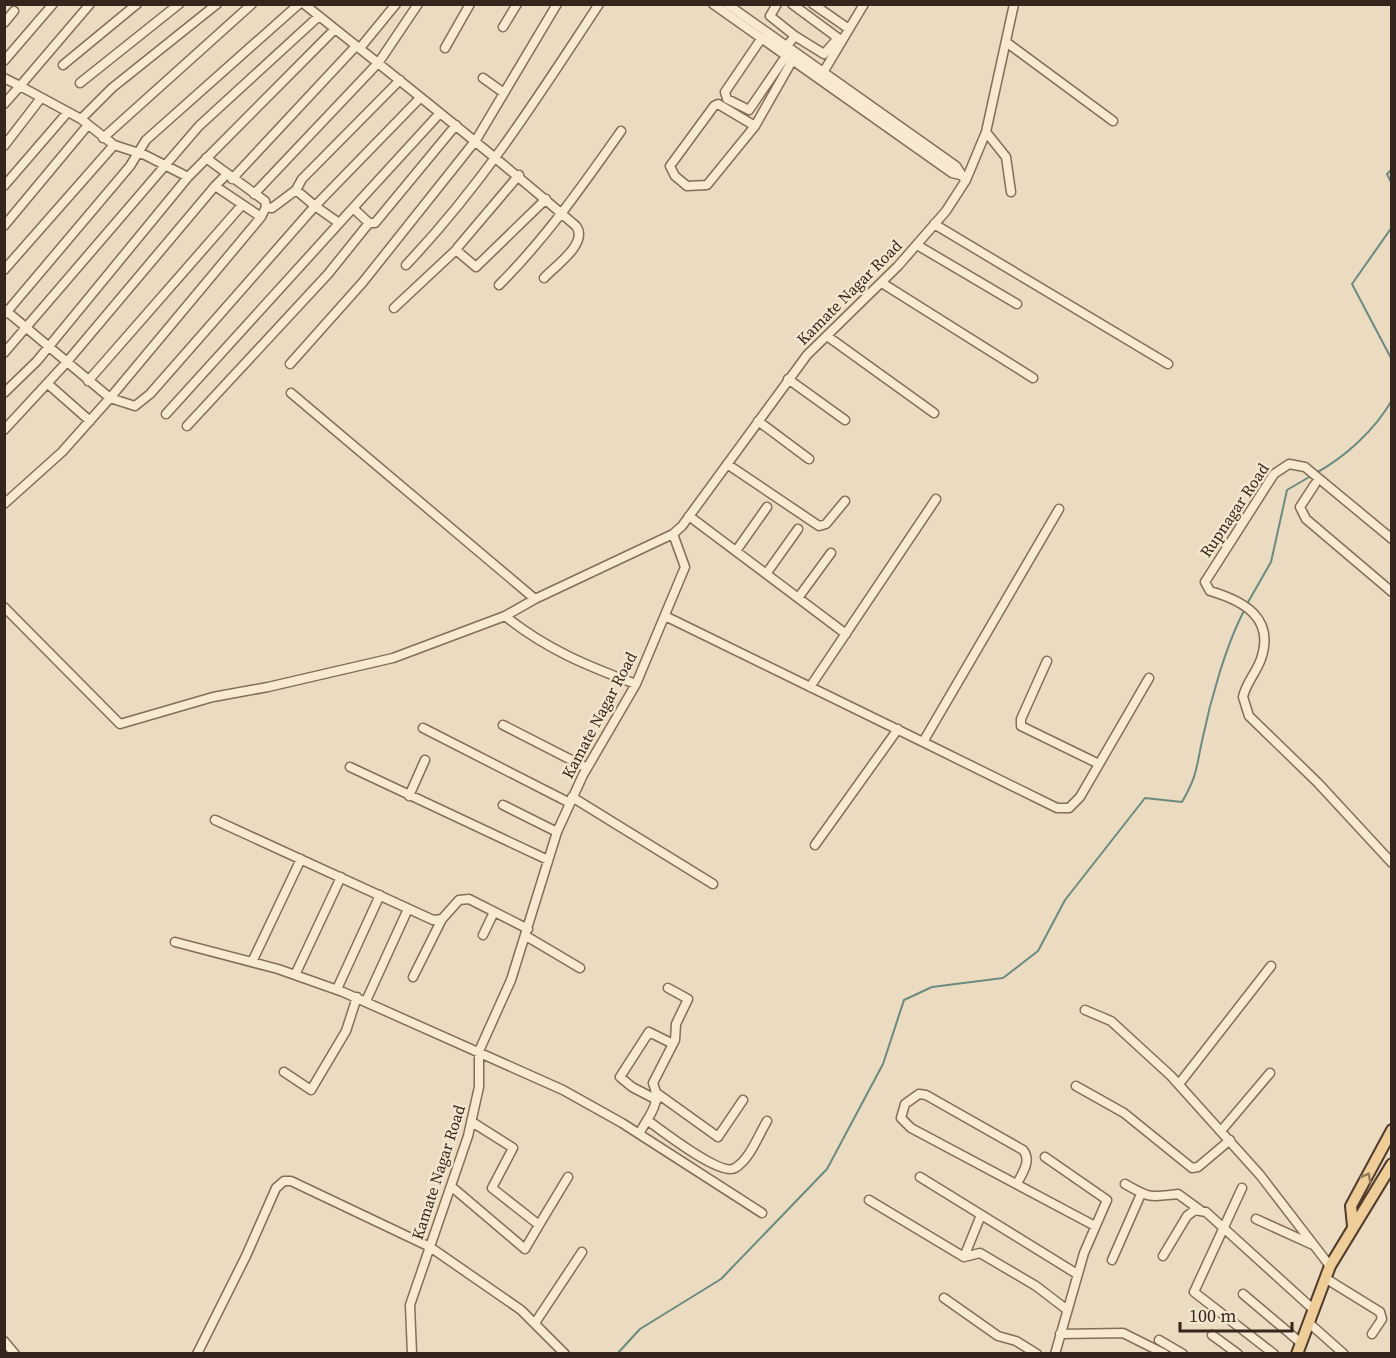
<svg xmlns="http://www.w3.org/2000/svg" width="1396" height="1358" font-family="'Source Serif 4',serif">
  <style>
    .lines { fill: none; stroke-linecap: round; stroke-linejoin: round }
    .stream { stroke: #6b8b81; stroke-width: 2 }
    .minor-casing { stroke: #846d59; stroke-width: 11 }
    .major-casing { stroke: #513b2d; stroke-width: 14 }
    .minor { stroke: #f7e9d2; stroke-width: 8 }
    .major { stroke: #eecd98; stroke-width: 10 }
    .oneway { stroke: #917a5a }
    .labels { text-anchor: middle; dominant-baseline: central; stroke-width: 5; stroke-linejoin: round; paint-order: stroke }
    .street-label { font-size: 16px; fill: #34261d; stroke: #f3e6cf }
  </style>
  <rect width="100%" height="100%" fill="#ebdbc0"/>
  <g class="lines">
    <path class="stream" d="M1392,169L1387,174L1392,184
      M1392,227L1352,284L1392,360
      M1316,473C1345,457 1375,430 1392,400
      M1247,604L1271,562L1287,490L1311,476
      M617,1354L640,1329L721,1279L827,1169L883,1064L904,1000L932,987L1003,978L1038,951L1065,900L1145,798L1182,802C1197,776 1196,769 1202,741C1210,702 1226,644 1245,609"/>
    <g class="minor-casing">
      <path id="minor" d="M304,4L319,16
        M713,4L952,173L960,175
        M727,4L956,166L963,177
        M777,4L770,16L795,36L786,47
        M792,4L838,38L824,54L795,36
        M813,4L849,29
        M4,23L14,11
        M503,27L517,4
        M761,39L725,92L727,99L749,110L786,56
        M1006,42L1113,121
        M360,48L396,4
        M445,48L470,4
        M4,61L53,4
        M63,65L137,4
        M821,76L864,4
        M4,78L20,86L90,4
        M483,78L504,93
        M400,80L302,179L296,190L315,206L420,98
        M80,83L179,4
        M4,104L20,86L81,119L114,145L145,155L188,177L335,29
        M81,119L112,88L217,4
        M755,126L718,104L714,106L670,166L675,176L687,186L707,185L755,126L792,61
        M986,132L1006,157L1011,192
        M103,138L252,4
        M4,146L41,98
        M226,175L215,186L261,217
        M519,175L458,247L456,250L476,267L546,199
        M232,179L356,46
        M4,186L67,113
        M254,194L379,62L418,4
        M266,207L272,208L296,190
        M369,223H375L456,125
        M934,224L1168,364
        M4,226L88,125
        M917,245L1017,304
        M406,265C483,184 538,97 599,4
        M4,270L114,145
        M882,283L1033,378
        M499,285C546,238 583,185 621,131
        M394,308L456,250
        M4,309L110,398L135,406L150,394L315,206L339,223
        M5,314L130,166L146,140L299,4
        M827,336L934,413
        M4,353L199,126L319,16C405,85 492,153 576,226C589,243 555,266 544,278
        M290,364L363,282L476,140L557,4
        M788,379L845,420
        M88,381L242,205
        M48,384L90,421
        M4,393L37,361L188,177
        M291,393L535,599
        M166,414L353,208
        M758,421L809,459
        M187,426L328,274L369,223L353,208L440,113
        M4,430L66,363L215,186
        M727,464L819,526L826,524L845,501
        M1315,484L1300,507L1306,519L1392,592
        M4,504L62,452L110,398L261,217L266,207L265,201L206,158
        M689,516L846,634
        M1392,539L1305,467L1289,464L1274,474L1205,582L1210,591C1244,601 1275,618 1261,659C1256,673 1246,683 1243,697L1249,716L1318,783L1392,863
        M736,551L767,507
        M766,574L798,529
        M798,598L831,553
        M4,607L120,724L213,697L268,687L393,658L505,616L535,599L673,534
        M505,616C546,649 587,666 636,684
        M665,616L923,742L1059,509
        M1047,661L1021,719V726L1099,764
        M810,687L936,499
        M503,725L587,768
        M423,728L570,803
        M923,742L1057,808H1069L1080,797L1149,678
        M350,767L548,860
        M409,796L425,760
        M572,797L713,884
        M503,805L557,832
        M215,820L433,920L442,919L459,900L469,899L528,929
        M815,845L898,729
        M483,935L494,912
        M526,936L580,968
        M175,942L278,969L343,992L563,1090L622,1123L762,1213
        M252,962L301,859
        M295,975L341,877
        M413,977L442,919
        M337,989L380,895
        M366,1001L408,909
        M1085,1010L1111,1021L1171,1076L1260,1175L1330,1266
        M284,1072L311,1090L346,1031L357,997
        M1179,1084L1271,966
        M1076,1086L1124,1113L1192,1168L1198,1167L1230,1140
        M658,1094L718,1137L743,1100
        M657,1100L632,1087L620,1077L649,1032L673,1044
        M647,1120C661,1130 721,1177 735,1168C750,1159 758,1136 767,1121
        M472,1122L513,1148L492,1188L539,1225L568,1177
        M1221,1131L1270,1073
        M639,1134C649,1115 662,1104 653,1083L675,1040L676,1024L688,999L668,988
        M1045,1157L1107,1200L1084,1253L1055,1354
        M920,1177L1077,1274
        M1017,1184C1022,1173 1032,1161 1023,1150L926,1095L919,1094L905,1104L901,1118L911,1128L1095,1226
        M1125,1184C1151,1199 1150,1197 1178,1194L1200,1210
        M452,1187L525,1249L539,1225
        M1242,1188L1194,1292L1274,1354
        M869,1200L964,1257L980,1253L1036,1286L1066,1309
        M1256,1219L1311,1244
        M1163,1256L1187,1216L1195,1210L1206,1212L1314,1310
        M964,1257L981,1215
        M1112,1260L1141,1194
        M1325,1278L1380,1312L1382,1319L1372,1334
        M1243,1294L1301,1343
        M944,1298L998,1336L1016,1341L1037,1354
        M535,1323L582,1252
        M1309,1323L1344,1354
        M1060,1334L1123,1333L1165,1354
        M1212,1335L1238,1354
        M1159,1340L1183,1354
        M4,1341L15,1354
        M197,1354L246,1256L276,1188L284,1181H291L430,1247L521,1310L565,1354
        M412,1354L410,1305L468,1136L479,1087V1051L511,980L557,832L583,775L636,684L685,567L673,534L682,526L807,355L898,266L946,211L966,180L986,132L1014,4"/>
    </g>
    <g class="major-casing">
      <path id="major" d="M1353,1226L1351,1206L1392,1130
        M1297,1354L1330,1266L1392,1164"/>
    </g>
    <use href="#minor" class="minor"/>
    <use href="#major" class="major"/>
  </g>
  <defs><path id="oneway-chevron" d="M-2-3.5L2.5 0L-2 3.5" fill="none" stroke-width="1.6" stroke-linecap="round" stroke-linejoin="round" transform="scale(1.5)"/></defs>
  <use class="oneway" href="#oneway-chevron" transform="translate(1367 1177) rotate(-62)"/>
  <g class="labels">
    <g class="street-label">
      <text transform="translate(849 292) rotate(-45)">Kamate Nagar Road</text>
      <text transform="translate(1234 510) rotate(-56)">Rupnagar Road</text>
      <text transform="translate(599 715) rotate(-62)">Kamate Nagar Road</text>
      <text transform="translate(438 1172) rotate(-72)">Kamate Nagar Road</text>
    </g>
  </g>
  <rect width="1396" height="1358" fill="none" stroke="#34261d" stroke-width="12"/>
  <path d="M1180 1322v9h112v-9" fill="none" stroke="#34261d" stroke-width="3"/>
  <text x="1189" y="1322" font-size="18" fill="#34261d" stroke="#f3e6cf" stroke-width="4.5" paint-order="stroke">100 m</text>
</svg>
